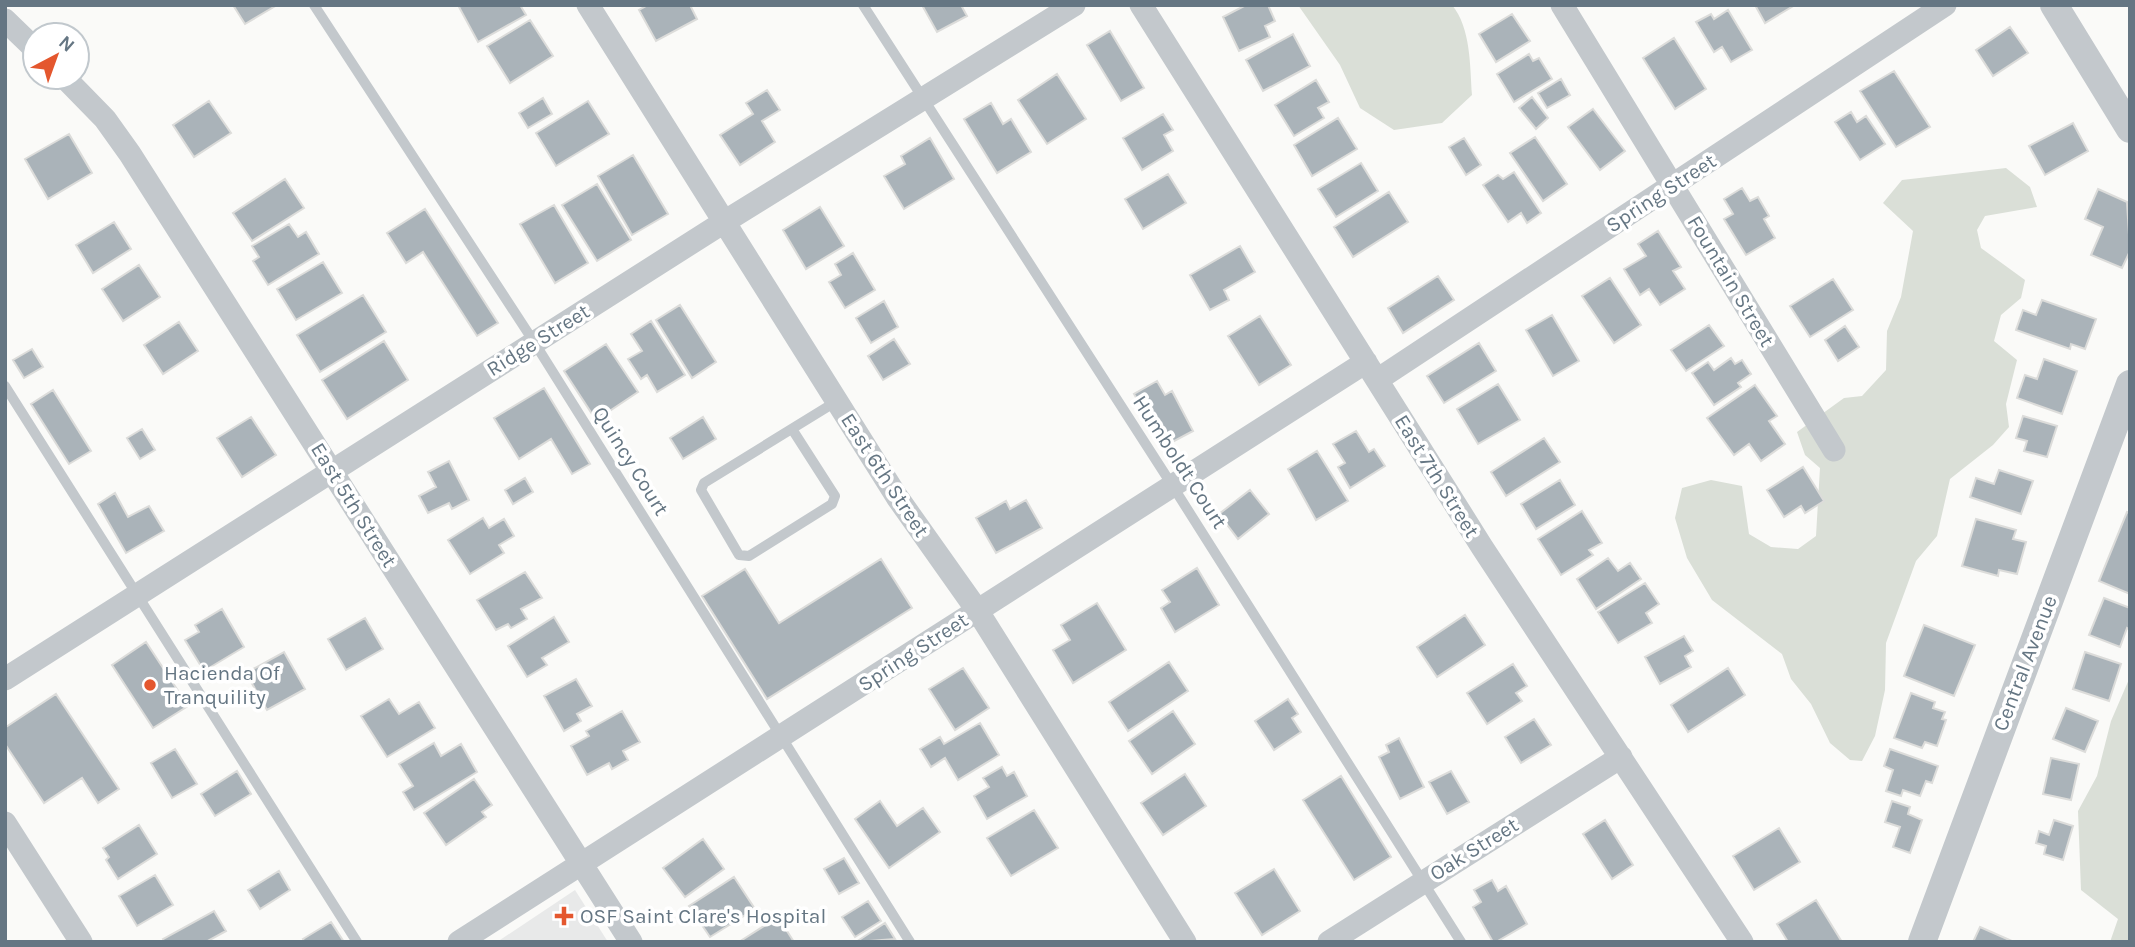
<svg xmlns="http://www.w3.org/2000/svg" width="2135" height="947" font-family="Karla,sans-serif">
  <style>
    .built { fill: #e8e9e9 }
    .green { fill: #dadfd7 }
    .building { fill: #aab3b9; stroke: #dcdcda; stroke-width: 2 }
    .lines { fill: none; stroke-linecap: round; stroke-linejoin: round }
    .service { stroke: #c3c8cc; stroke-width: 10 }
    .minor { stroke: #c3c8cc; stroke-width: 23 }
    .tertiary { stroke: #c3c8cc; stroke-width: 28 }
    .poi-dot { fill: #e4572e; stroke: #fff; stroke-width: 2.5 }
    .labels { text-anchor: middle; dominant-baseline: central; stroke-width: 7; stroke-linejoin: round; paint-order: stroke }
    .street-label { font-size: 21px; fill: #657683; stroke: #fff }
    .poi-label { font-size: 21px; fill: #657683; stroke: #fff; text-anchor: start }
  </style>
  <rect width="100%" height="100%" fill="#fafaf8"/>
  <path class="built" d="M575,890L608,942H497Z"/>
  <path class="green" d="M1298,5H1452C1471,28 1470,66 1472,95L1442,123L1394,130L1360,108L1340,65Z
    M2006,168L2030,187L2037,207L1985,216L1977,230L1981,248L2025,280L2021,298L2001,315L1994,341L2017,360L2006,404L2009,427L1993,445L1950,479L1937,536L1916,561L1886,643L1885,690L1875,736L1862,761L1850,760L1830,743L1811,704L1791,679L1782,654L1712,600L1687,558L1675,518L1682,488L1711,480L1742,486L1749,534L1771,547L1798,549L1816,536L1820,468L1805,455L1797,432L1844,398L1862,396L1886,370L1887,331L1901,297L1913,231L1883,203L1902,180Z
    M2130,677V942H2110L2118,919L2081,890L2078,811L2097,776L2111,721Z"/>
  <path class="building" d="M233,5H277L245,24Z
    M463,5H520L526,15L478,42L459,7Z
    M648,5H690L697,19L656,41L639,10Z
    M922,5H961L967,16L937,32Z
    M1246,5H1268L1275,21L1265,26L1270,37L1239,51L1223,17Z
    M1755,5H1795L1765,23Z
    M1728,10L1752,50L1731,62L1722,47L1714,52L1696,22L1711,14L1714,19Z
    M1512,14L1530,41L1496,62L1479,34Z
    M530,20L553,56L510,83L487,46Z
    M2010,27L2028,53L1993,76L1976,50Z
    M1110,31L1144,88L1121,101L1087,45Z
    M1293,34L1310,66L1263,91L1246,60Z
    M1674,38L1706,89L1675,109L1643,58Z
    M1529,54L1533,61L1539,58L1552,79L1514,102L1497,74Z
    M1894,71L1930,127L1896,147L1860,91Z
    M1057,74L1086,119L1047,144L1018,100Z
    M1561,79L1570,95L1547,108L1538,93Z
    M1316,80L1329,102L1318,108L1324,118L1294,136L1275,105Z
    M767,90L780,110L762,121L775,142L740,165L720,135L753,114L746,103Z
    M1532,97L1548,118L1536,129L1519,108Z
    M543,98L552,114L528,128L519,113Z
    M209,101L231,133L194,157L173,125Z
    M588,101L609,134L556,166L536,133Z
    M991,103L1003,124L1011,119L1031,152L997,173L964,119Z
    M1593,109L1625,151L1600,170L1568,127Z
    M1851,112L1857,122L1866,116L1885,144L1860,160L1835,122Z
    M1163,114L1173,130L1164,135L1173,151L1142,170L1123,138Z
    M1338,118L1357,149L1312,176L1294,145Z
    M2073,123L2088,151L2045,175L2029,146Z
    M69,134L92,173L48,199L25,159Z
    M1535,137L1567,184L1543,201L1510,153Z
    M930,138L954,179L904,209L884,176L905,164L901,156Z
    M1464,138L1481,165L1466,175L1449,147Z
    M633,155L668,214L632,235L598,176Z
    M1361,163L1378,191L1336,217L1318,189Z
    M1514,172L1541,213L1527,223L1521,213L1508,222L1483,185L1498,175L1503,179Z
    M1168,174L1186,203L1143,229L1125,199Z
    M285,179L304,208L252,241L233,213Z
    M597,184L631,240L597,261L562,205Z
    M1742,188L1750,201L1758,197L1769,216L1764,219L1775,238L1746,255L1724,219L1733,214L1724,199Z
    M2098,189L2127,202L2130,251L2122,268L2091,255L2103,227L2085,219Z
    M1389,192L1408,222L1353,257L1334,227Z
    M554,205L588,263L555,283L520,224Z
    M820,207L844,246L806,269L783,230Z
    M425,209L498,323L477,336L423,252L406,263L387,233Z
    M114,222L131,249L93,273L76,245Z
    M289,224L298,237L306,232L319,254L268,285L253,261L259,257L252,246Z
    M1658,231L1681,267L1673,271L1685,289L1660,305L1649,289L1640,295L1624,269L1646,256L1638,244Z
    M1240,246L1255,272L1224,290L1229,300L1210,310L1190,275Z
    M853,253L875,290L845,308L829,282L841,275L835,264Z
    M323,262L342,293L296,320L277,289Z
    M139,265L160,297L123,321L102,289Z
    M1438,276L1454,300L1403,333L1388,308Z
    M1610,278L1641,325L1614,343L1582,296Z
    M1833,279L1853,310L1810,337L1790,306Z
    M363,295L386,332L320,372L297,335Z
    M2042,300L2096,319L2085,349L2071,344L2070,349L2016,330L2023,310L2036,315Z
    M884,301L898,327L871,343L856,318Z
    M680,305L716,362L692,378L656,320Z
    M1552,315L1579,361L1553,376L1526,330Z
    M1260,316L1291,365L1259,385L1228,336Z
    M651,321L685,375L657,392L647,375L641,379L628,359L642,351L631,334Z
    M179,322L198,351L163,374L144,345Z
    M1709,325L1724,346L1686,371L1671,350Z
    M1845,326L1859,347L1838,361L1825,340Z
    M894,339L910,364L883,380L868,356Z
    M384,341L408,380L347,419L322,380Z
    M1479,343L1496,371L1444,403L1427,376Z
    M606,344L638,392L596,420L564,371Z
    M32,349L43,367L24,378L13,360Z
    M1731,358L1735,364L1742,360L1751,374L1738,383L1741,387L1714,405L1692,373L1708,362L1714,370Z
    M2044,359L2077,371L2062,414L2017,398L2025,375L2037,379Z
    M1157,381L1165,395L1172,391L1193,431L1163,447L1134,394Z
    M1498,384L1520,420L1478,444L1457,409Z
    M1755,385L1777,416L1769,421L1785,444L1761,461L1749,444L1734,455L1707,418Z
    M544,388L590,464L572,474L551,439L519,459L494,418Z
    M53,390L91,451L69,464L31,404Z
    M2023,416L2057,426L2047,457L2024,451L2027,441L2016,438Z
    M251,417L276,455L242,477L217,438Z
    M703,417L716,439L683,459L670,438Z
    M142,429L155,450L140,459L127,438Z
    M1356,431L1369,452L1374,449L1385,466L1350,488L1338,467L1345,463L1333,444Z
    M1544,438L1560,462L1506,496L1491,472Z
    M1317,451L1348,501L1316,520L1288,469Z
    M449,461L469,500L452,509L449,503L428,513L419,496L436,487L428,472Z
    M1803,467L1824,501L1805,513L1801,506L1784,517L1767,490Z
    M1999,470L2033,481L2021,514L1970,497L1976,478L1994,484Z
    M525,478L533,492L513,504L505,490Z
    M1560,480L1575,505L1536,529L1521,504Z
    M1250,490L1269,514L1238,539L1219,514Z
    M115,493L128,517L149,506L164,531L126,553L98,504Z
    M1026,500L1042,528L996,553L976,518L1006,501L1010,509Z
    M1582,511L1602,543L1589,550L1593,555L1561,575L1538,539Z
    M2127,512L2130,513V594L2099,581Z
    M483,518L489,528L504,519L514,536L499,545L504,553L470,574L448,540Z
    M1976,519L2016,530L2013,539L2026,542L2017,574L1999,570L1998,576L1962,566Z
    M1608,558L1618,571L1630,563L1641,579L1596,609L1577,579Z
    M881,559L912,608L767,699L702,596L745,569L779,623Z
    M1197,568L1219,605L1175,632L1161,608L1170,602L1162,590Z
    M525,572L542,598L521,609L527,619L511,628L508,624L496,630L477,600Z
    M1645,583L1659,604L1646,613L1652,623L1618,643L1598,612Z
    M2104,598L2130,608V630L2127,628L2120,647L2089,635Z
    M1097,603L1126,650L1073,683L1053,650L1070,640L1061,625Z
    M222,609L244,647L204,671L185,640L199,632L195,625Z
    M1465,615L1485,645L1437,677L1417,647Z
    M554,617L569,642L542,658L547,665L527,677L508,646Z
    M365,618L383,649L346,670L328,639Z
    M1924,625L1975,645L1954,696L1904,676Z
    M1684,636L1693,651L1685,656L1691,667L1660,684L1645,657Z
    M146,642L188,706L153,728L112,665Z
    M284,652L305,689L267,710L246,673Z
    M2085,652L2121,664L2109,701L2073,689Z
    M1169,662L1188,691L1128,731L1109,702Z
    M1513,664L1527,686L1516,693L1522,701L1487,724L1467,693Z
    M963,668L989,708L955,730L929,689Z
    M1728,668L1745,695L1688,732L1671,705Z
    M576,679L592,706L577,714L581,721L564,731L544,696Z
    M1911,693L1935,702L1933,708L1945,712L1942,719L1946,720L1937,746L1925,742L1922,748L1894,738Z
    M56,694L119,789L98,803L82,778L44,803L5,744L6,727Z
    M389,699L399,714L419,702L435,728L387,757L361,716Z
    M1288,699L1298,714L1292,718L1301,732L1274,750L1255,721Z
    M2066,708L2098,721L2085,752L2053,739Z
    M622,711L640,742L623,751L628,760L612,769L609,763L587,775L571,746L589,736L586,731Z
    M1173,711L1195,744L1152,774L1129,741Z
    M1534,719L1551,745L1521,763L1505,737Z
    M980,723L999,755L958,780L945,758L931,767L920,749L940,737L944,744Z
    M1399,738L1424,787L1400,799L1379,757L1389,752L1386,745Z
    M434,743L441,756L461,744L477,772L414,810L403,792L413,786L399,764Z
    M175,749L197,784L172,798L151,763Z
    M1890,749L1938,766L1932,783L1926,781L1920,796L1903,790L1901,796L1886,791L1893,770L1884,766Z
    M2051,758L2079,764L2071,800L2043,794Z
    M1002,767L1007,776L1014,772L1027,796L987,819L974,796L989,787L983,778Z
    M237,771L251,794L215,816L201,794Z
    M1451,771L1469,802L1447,814L1429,782Z
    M1185,774L1206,806L1163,835L1141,803Z
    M1341,776L1391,857L1354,880L1303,800Z
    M474,779L492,805L482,812L486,817L446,845L424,813Z
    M880,801L897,826L923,808L940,832L889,868L855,819Z
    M1892,801L1910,807L1908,814L1922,820L1910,853L1893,847L1900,827L1885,822Z
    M1034,810L1058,848L1011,876L987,838Z
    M1605,820L1633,865L1612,879L1583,834Z
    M2054,820L2073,826L2063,860L2044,854L2046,846L2036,843L2039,831L2049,835Z
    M139,825L157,854L118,879L106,860L109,857L103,848Z
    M1779,828L1800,862L1754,890L1733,856Z
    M703,839L724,869L685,897L663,868Z
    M844,858L859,883L839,894L824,869Z
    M1274,869L1300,911L1262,935L1235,893Z
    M279,871L290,890L260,909L248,890Z
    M155,875L173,905L137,926L119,896Z
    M734,877L755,909L710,937L689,906Z
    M1492,880L1498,891L1506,886L1527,924L1496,942H1493L1473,907L1481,902L1474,890Z
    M1816,900L1842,942H1788L1777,924Z
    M868,901L881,921L855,937L842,917Z
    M214,911L226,931L206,942H165L163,939Z
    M778,917L794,942H739Z
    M331,922L344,942H305L303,939Z
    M885,923L895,939L856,942Z
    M1980,927L2014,942H1973Z"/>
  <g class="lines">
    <path class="service" d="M314,5L534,342L910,942
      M863,5L1172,485L1461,942
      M5,386L357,942
      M792,429L835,496L832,504L749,556L739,555L701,490L704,483L837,401"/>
    <path class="minor" d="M588,5L897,497L977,610L1185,942
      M1141,5L1482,547L1742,942
      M1562,5L1834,450
      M5,20L35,49
      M64,77L105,119L130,154L631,942
      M1377,380L1945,5
      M5,679L724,222L1074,5
      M5,823L81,942
      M459,942L1366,362
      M1329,942L1621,757"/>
    <path class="tertiary" d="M2054,5L2130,129
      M1922,942L2130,384"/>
  </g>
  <g class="poi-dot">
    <circle cx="150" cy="685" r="7"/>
    <path d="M560.5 905.5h7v7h7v7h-7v7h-7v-7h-7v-7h7z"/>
  </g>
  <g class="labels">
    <g class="street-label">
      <text transform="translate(1661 193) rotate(-33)">Spring Street</text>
      <text transform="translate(1731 281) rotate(59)">Fountain Street</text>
      <text transform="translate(538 340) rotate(-32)">Ridge Street</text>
      <text transform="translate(631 461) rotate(58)">Quincy Court</text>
      <text transform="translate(1180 462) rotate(57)">Humboldt Court</text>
      <text transform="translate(885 475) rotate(57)">East 6th Street</text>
      <text transform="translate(1437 476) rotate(58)">East 7th Street</text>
      <text transform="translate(354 505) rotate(58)">East 5th Street</text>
      <text transform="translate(913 652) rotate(-33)">Spring Street</text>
      <text transform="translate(2025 663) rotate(-69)">Central Avenue</text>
      <text transform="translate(1474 849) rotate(-32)">Oak Street</text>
    </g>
    <g class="poi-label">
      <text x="164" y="673">Hacienda Of<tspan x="164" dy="24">Tranquility</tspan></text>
      <text x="580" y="916">OSF Saint Clare's Hospital</text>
    </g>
  </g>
  <rect width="2135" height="947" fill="none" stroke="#657683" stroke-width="14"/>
  <g transform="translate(56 56) rotate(41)"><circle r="33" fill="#ffffff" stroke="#c1c8cd" stroke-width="2"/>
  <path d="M0-5L12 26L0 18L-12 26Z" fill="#e4572e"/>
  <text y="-10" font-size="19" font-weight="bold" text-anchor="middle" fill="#657683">N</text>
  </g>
</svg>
